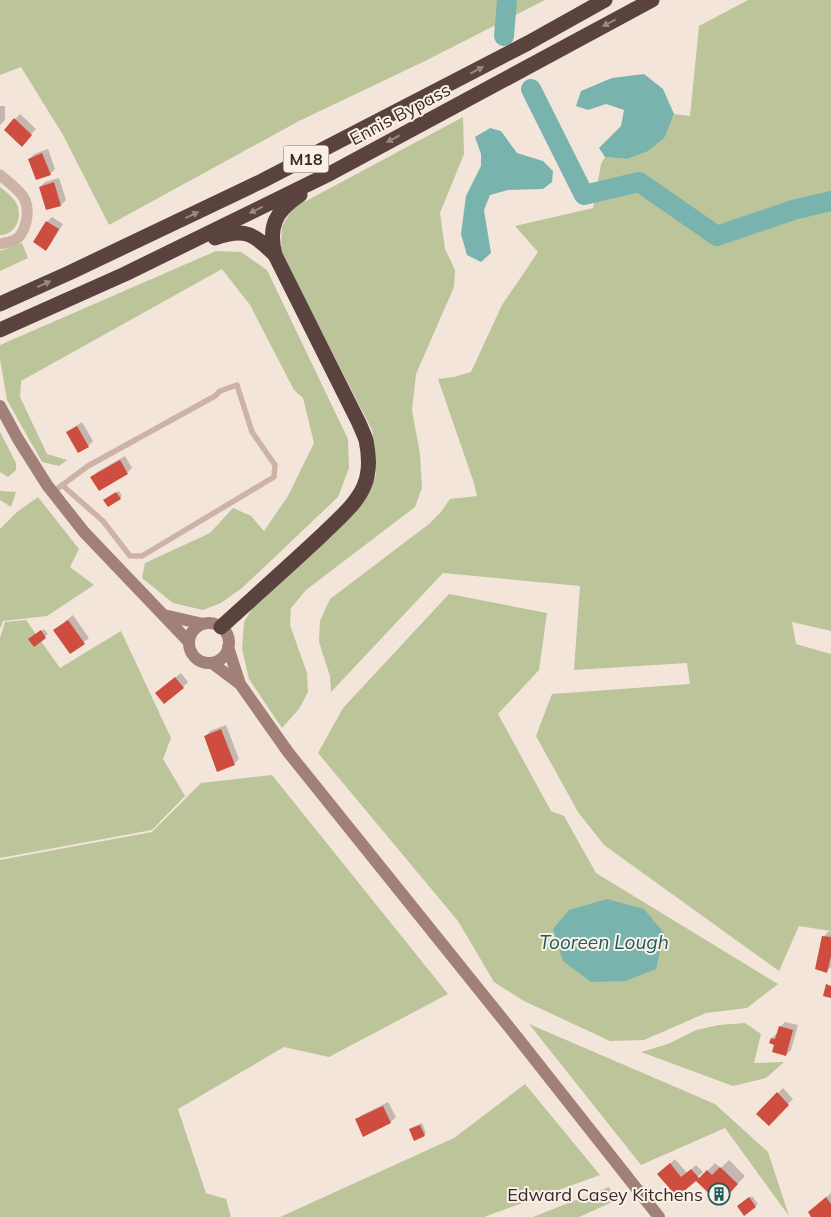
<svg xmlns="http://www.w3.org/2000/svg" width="831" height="1217" font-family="Mulish,sans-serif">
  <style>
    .green { fill: #bcc49a }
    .water { fill: #78b3ae }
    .shadow { fill: #0003 }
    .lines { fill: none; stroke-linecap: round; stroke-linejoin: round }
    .river { stroke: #78b3ae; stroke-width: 20 }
    .building { fill: #cf4d3e }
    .lane { stroke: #cdb3a6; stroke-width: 5.5 }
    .street { stroke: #cdb3a6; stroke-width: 11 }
    .secondary { stroke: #a18177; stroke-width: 12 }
    .highway { stroke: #5a433e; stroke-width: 15 }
    .oneway { fill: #9a8882 }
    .labels { text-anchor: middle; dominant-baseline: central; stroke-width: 4; stroke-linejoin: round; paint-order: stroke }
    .shield { fill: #fbf0e8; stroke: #736662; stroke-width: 1 }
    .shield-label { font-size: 16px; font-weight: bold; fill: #392b28 }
    .street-label { font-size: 18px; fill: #392b28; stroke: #fbf0e8 }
    .poi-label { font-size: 18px; fill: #392b28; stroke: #fbf0e8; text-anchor: end }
    .water-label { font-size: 19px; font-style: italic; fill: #1a5e59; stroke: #fbf0e8 }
  </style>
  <rect width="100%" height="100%" fill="#f4e5db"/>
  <path class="green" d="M0,0H545L425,61L299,121L109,225L63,135L21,67L0,75Z
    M748,0H831V631L792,622L796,644L831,654V931L799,926L779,971L604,845L578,812L536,736L552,694L690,684L687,663L574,670L580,586L443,573L331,692L330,676L319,642L320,621L330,599L429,524L441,512L450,499L477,496L474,483L438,379L454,377L471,372L502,305L538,252L515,226L593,208L601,164L605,157L627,159L665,137L674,114L690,116L699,26Z
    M463,117L464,154L440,213L445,249L455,270L454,287L416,374L412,410L420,454L422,488L415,507L306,590L291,608L290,625L307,673L308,692L299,709L282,728L249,679L242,649L244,622L255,604L366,496L376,475V452L372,430L281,252L282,226L293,208Z
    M0,187C5,191 12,196 15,201C24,214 17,235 0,235Z
    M22,243L28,258L0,271V251Z
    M216,251L241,252L267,270L348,439L349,468L338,497L242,588L221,603L203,610L173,603L142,578L145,563L210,533L233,508L251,516L264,531L288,496L314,443L303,398L294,390L250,305L222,269L21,381L20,397L47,454L67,460L59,466L42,462L7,400L0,359V345Z
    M0,432L16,463V470L8,477L0,472Z
    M0,490L1,491L16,492L11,507L0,500Z
    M38,497L79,549L70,567L94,585L47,616L3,621L0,629V529L17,512Z
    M449,594L547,613L539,670L498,714L551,811L564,816L596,873L778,984L747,1008L706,1013L644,1040L610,1041L524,1001L494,982L458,921L318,753L343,708Z
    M26,620L60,668L121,631L171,738L163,759L185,796L152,830L0,858V638L5,622Z
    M272,775L448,994L329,1057L284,1047L178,1109L206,1193L226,1199L231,1217H0V860L152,832L201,783Z
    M745,1023L761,1034L754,1063L784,1062L766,1078L733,1086L641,1052L668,1044L696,1030L719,1025Z
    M529,1024L715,1104L768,1152L789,1216L725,1128L641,1165Z
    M525,1084L600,1175L484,1217H280L454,1138Z
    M609,1187L617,1200L579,1217H533Z"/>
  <path class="water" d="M644,74L663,89L674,114L665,137L648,151L627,159L605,157L599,148L621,126L624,110L606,104L588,110L576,106L581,91L612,78Z
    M490,128L501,131L517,153L543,161L553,171L552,182L543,189L508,190L490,195L484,210L491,253L481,262L467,255L461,234L466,196L481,166V154L475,137Z
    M607,899L644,909L664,933L656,969L625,981L591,982L563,961L553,929L569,910Z"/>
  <path class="shadow" d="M0,106H5V120L0,125Z
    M20,114L36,129L21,145L5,130Z
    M48,149L55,169L50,174L29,160L34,154Z
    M59,178L66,200L61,205L40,187L45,182Z
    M52,217L63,224L51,244L46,249L47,222Z
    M82,422L93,441L88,446L68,433L73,428Z
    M125,456L132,468L127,473L92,477L97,472Z
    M119,491L122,496L120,498H107Z
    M73,615L89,638L70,653L54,631Z
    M44,629L48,634L35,645L32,637Z
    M181,673L188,682L183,687L162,688Z
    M226,725L239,759L234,764L205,737L210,731Z
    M829,931L831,932V967L827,971L824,936Z
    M785,1022L798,1025L791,1050L786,1055L772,1038L777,1033L778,1034L780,1027Z
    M783,1088L793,1099L769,1124L758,1114Z
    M388,1102L396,1117L391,1122L357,1120L362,1115Z
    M422,1123L426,1133L424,1135L411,1129L413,1127Z
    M675,1159L687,1173L696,1165L703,1172L677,1196L664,1169Z
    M729,1160L745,1176L728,1194L698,1181L715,1163L721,1168Z
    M831,1193V1217H813L809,1212Z
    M752,1196L758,1204L744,1214L741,1204Z"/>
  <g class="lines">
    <path class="river" d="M504,36L507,0
      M531,89L584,195L639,182L717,236L793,210L831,201"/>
  </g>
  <path class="building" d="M14,118L32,135L22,147L4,130Z
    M42,153L51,175L36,180L28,159Z
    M54,182L61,206L46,210L39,187Z
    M46,221L59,229L46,251L33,242Z
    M77,426L89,447L78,453L66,432Z
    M120,460L128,474L99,491L90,477Z
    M116,492L121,499L108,507L103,500Z
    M68,620L85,644L70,654L53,630Z
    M41,630L46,638L34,647L28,639Z
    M175,677L184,688L164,704L155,693Z
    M221,729L235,765L217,772L204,736Z
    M822,936L831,937V956L827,973L815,969Z
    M826,984L831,986V998L823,996Z
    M779,1026L793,1030L786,1056L772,1052L774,1045L769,1043L771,1038L775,1039Z
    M777,1092L789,1105L769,1126L756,1114Z
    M383,1106L391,1123L363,1137L355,1119Z
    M420,1125L425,1136L414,1141L409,1129Z
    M670,1163L681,1177L691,1169L699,1178L707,1170L712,1175L720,1167L738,1184L720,1204L696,1181L677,1197L657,1174Z
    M749,1197L756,1207L744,1216L737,1206Z
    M826,1197L831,1204V1217H811L808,1212Z"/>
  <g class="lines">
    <path class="lane" d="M53,492C65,483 77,474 88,466L215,396L220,391L237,385L252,432L275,465L274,477L142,556H130L103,521L62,485"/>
    <path class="street" d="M0,175C7,181 21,191 25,200C30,211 26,234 15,240C11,242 5,243 0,244"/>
    <path class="secondary" d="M0,406L18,439L47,485L84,532L189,642
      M164,615L203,624
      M189 643a20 20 0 1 1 40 0a20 20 0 1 1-40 0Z
      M228,647L240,684L288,752L517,1037L659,1217
      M212,663L240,684"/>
    <path class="highway" d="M215,238C245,227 254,234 275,255
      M0,304L69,273L262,181L528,43L605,0
      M0,330L125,274L331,173L652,0
      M221,627C255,596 289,566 322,535C337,520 356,505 364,486C370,472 369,454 366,440C364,434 361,428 359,423L275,255C268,227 275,211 300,195"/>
  </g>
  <defs><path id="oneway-solid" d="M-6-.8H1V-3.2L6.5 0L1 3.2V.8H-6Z" transform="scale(1.25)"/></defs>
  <g class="oneway">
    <use href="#oneway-solid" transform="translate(609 23) rotate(152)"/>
    <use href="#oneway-solid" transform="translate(477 70) rotate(-28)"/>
    <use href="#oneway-solid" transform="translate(393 139) rotate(152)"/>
    <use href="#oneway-solid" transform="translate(256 210) rotate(154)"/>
    <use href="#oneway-solid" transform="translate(192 215) rotate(-25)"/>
    <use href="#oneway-solid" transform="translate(44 284) rotate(-24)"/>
  </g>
  <defs>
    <g id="building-ring" transform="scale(1.125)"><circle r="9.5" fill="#fbf0e8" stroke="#1a5e59" stroke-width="1.5"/><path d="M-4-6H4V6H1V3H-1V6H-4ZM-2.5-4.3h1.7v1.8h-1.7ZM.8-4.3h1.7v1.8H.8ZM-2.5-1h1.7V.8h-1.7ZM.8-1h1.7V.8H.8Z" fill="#1a5e59"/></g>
  </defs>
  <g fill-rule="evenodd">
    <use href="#building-ring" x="719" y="1194"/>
  </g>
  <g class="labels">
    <rect class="shield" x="283.5" y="145.5" width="45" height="27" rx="4"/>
    <g class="shield-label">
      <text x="306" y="159">M18</text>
    </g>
    <g class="street-label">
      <text transform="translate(400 114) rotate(-28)">Ennis Bypass</text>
    </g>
    <g class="poi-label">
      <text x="703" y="1194">Edward Casey Kitchens</text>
    </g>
    <g class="water-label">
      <text x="604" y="942">Tooreen Lough</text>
    </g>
  </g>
</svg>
